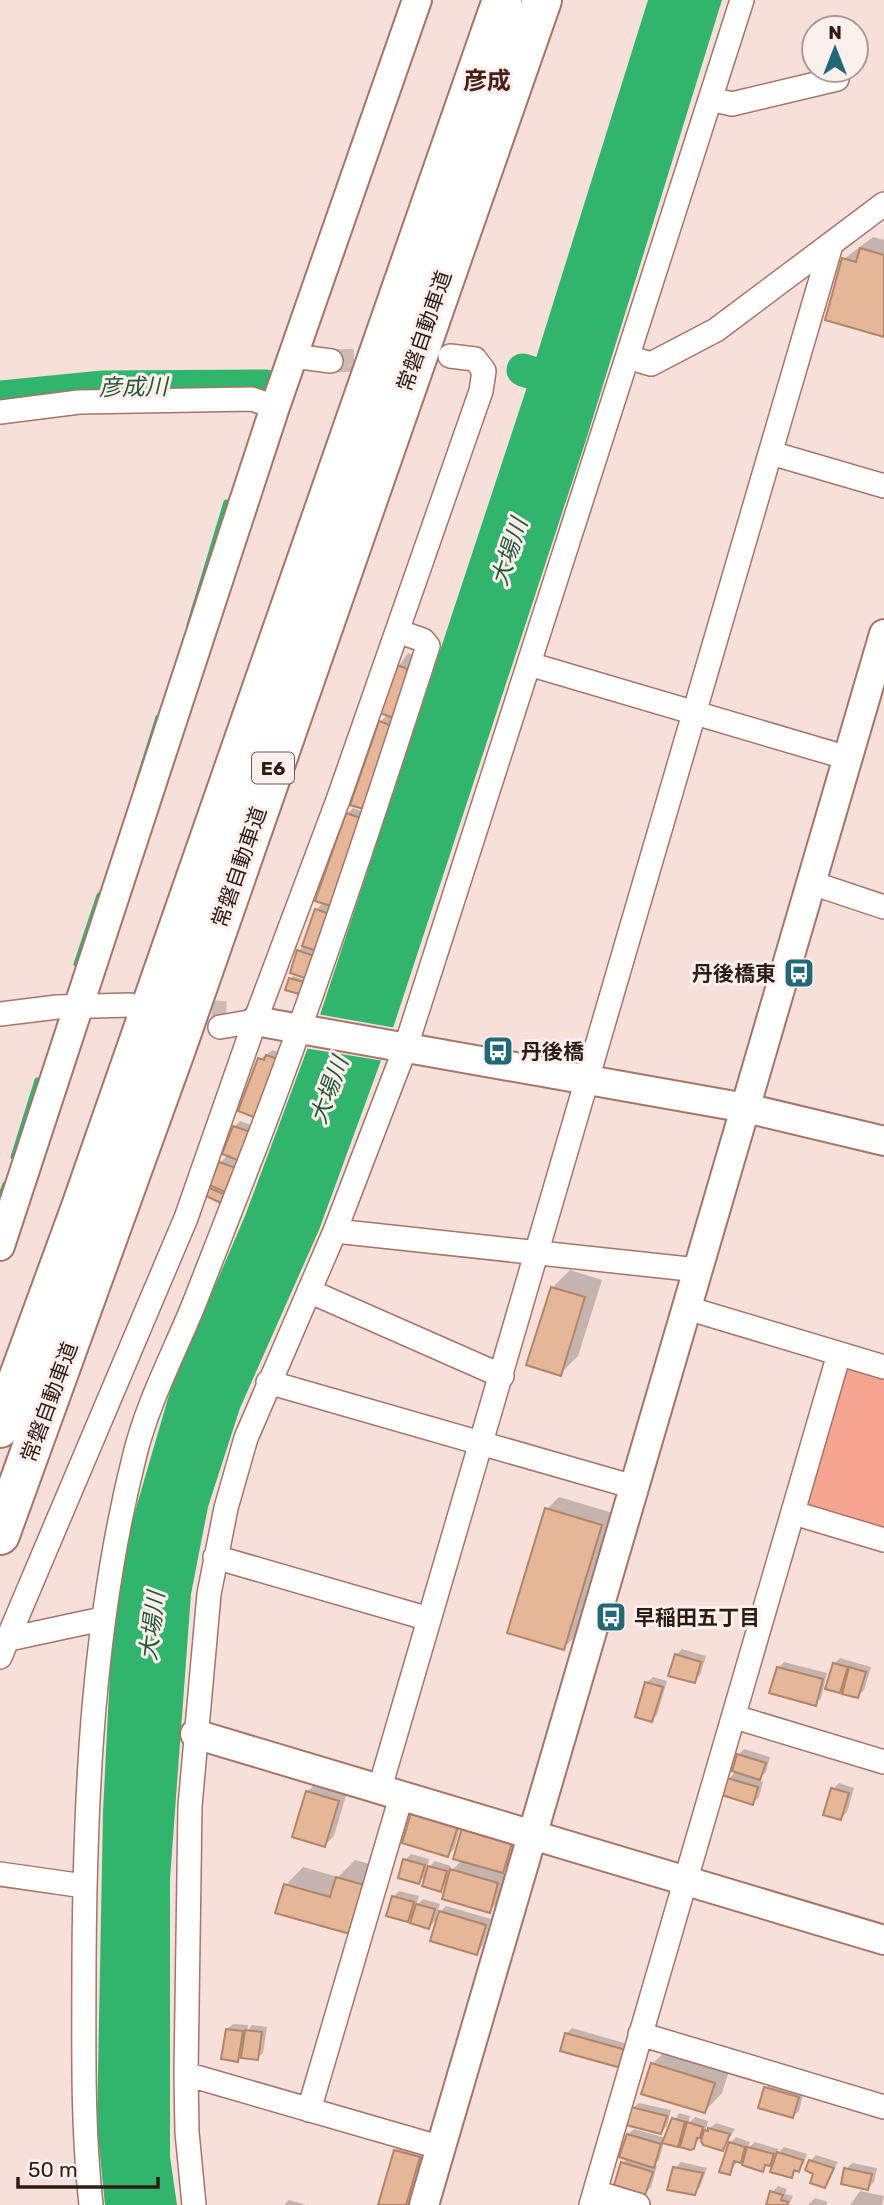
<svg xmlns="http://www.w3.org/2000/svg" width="884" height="2205" font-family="Rubik,'Noto Sans JP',sans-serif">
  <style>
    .green { fill: #f6a591 }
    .water { fill: #31b56d }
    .pier { fill: #f7e0da }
    .shadow { fill: #0003; fill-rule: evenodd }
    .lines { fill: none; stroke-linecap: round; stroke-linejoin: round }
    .stream { stroke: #31b56d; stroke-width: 5 }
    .river { stroke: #31b56d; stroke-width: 33 }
    .building { fill: #e5b698; stroke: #b18568; stroke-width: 2 }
    .minor-tunnel { stroke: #cfb9b3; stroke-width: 23; stroke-dasharray: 23 11; stroke-linecap: butt }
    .minor-casing { stroke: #a77468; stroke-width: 26 }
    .tertiary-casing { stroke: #a77468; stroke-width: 32 }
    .motorway-casing { stroke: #a77468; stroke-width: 42 }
    .minor { stroke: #fff; stroke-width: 23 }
    .tertiary { stroke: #fff; stroke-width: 28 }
    .motorway { stroke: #fff; stroke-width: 38 }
    .labels { text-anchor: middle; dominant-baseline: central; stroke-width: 6; stroke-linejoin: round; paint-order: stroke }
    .shield { fill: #fcf0ed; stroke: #6c5b56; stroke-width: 2 }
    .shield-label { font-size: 19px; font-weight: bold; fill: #2f1b16 }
    .street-label { font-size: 21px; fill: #2f1b16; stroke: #fcf0ed }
    .poi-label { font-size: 21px; font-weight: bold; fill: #2f1b16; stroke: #fcf0ed; text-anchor: start }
    .water-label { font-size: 23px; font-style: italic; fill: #265739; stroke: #fcf0ed }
    .quarter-label { font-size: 24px; font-weight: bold; fill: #491f15; stroke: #fcf0ed }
  </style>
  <rect width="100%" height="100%" fill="#f7e0da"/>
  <path class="green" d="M846,1363L884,1375V1529L804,1505Z"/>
  <path class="water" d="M648,0H722L586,440L394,1025L319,1230L240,1408L208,1507L191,1594L170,1879V2157L177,2205H105L97,2125L103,1812L111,1652L125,1546L171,1388L245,1216L320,1015L526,390Z"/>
  <path class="pier" d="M317,1014L396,1028L384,1061L304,1048Z"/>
  <path class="shadow" d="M873,237L884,240V335L844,259Z
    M408,653L418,656L376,799L380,722L388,714L399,666Z
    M353,808L366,813L336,898L329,906L334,908L316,968L299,951L304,945L316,910L324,902L347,814Z
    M293,976L308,981L305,991L290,979Z
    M273,1050L285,1055L264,1111L260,1059Z
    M240,1121L259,1128L220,1200L211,1189L220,1163L228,1155L234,1127Z
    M570,1270L602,1280L578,1356L560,1374L552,1288Z
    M559,1497L613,1513L576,1636L563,1648L547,1509Z
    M682,1649L706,1656L700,1675L694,1681L676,1655Z
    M840,1658L871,1667L864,1690L858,1696L846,1685L840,1691L834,1664Z
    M784,1662L827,1673L821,1698L815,1704L778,1668Z
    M653,1677L667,1681L657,1715L651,1720L637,1716L647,1682Z
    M744,1749L770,1757L766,1772L758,1780L763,1782L759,1797L753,1803L729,1779L737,1770L738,1755Z
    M316,1783L347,1792L334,1836L325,1845L307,1792Z
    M839,1783L854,1788L847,1812L841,1818L833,1789Z
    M462,1821L454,1849L448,1855L404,1842Z
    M520,1834L511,1862L501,1872L506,1874L498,1902L489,1911L449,1881L440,1890L427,1874L419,1882L405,1860L411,1854L429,1859L427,1869L435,1861L451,1866L449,1873L462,1860Z
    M355,1860L381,1867L367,1914L349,1932L278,1911L286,1885L303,1867L338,1877ZM365,1876L368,1877L358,1914H354Z
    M399,1891L419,1896L416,1906L423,1899L440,1904L436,1916L446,1906L491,1919L482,1947L476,1953L439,1917L429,1927L415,1913L408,1920L393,1897Z
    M233,2024L248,2025L247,2031L252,2025L267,2027L263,2053L257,2058L241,2056L238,2060L227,2029Z
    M572,2028L631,2045L626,2061L566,2034Z
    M670,2047L731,2065L722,2093L705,2111L652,2064Z
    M772,2082L804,2091L799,2111L793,2116L766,2088Z
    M639,2103L671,2110L667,2126L661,2132L633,2108Z
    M679,2113L690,2116L688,2124L695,2117L708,2121L705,2132L716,2123L735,2129L723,2149L704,2144L701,2137L693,2147L685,2138L678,2145L664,2142L659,2160L654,2165L657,2166L651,2187L645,2193L623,2163L628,2158V2134L634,2129L666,2138Z
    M736,2137L750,2142L748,2148L755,2142L778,2149L776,2155L784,2147L807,2154L804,2164L791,2176L777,2156L762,2170L747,2154L738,2160L730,2173V2143Z
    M405,2142L428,2148L411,2205H380L395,2151Z
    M816,2155L838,2162L825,2186L810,2161Z
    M681,2162L707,2168L700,2187L694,2193L675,2168Z
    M852,2163L877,2168L874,2182L868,2188L846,2169Z
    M778,2186L787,2189L785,2194L793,2196L789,2205H768L772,2192Z
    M860,2191L884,2196L882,2205H850Z
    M815,2198L828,2202L826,2205H808Z
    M289,2200L306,2205H284Z"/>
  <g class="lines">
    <path class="stream" d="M189,625L226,502
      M137,784L158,717
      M76,964L99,895
      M13,1157L37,1080
      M0,1197L5,1184"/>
    <path class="river" d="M523,370L564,383
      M0,397L103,387L266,386"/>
  </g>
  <path class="building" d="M860,248L884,255V337L825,320L842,258L856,262Z
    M397,665L413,671L396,719L380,713Z
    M379,721L395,727L367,810L350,805Z
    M346,813L361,818L331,906L315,901Z
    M315,909L330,914L317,951L302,946Z
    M297,950L317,957L305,978L290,973Z
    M289,978L307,983L303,995L285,990Z
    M266,1055L281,1060L259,1119L238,1111L258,1058L264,1060Z
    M233,1126L254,1133L243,1162L222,1154Z
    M219,1162L239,1169L230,1194L209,1185Z
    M209,1188L224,1194L221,1203L206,1196Z
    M551,1287L585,1297L561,1376L526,1365Z
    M545,1508L602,1525L564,1650L507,1633Z
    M675,1654L701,1662L695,1683L668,1676Z
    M833,1663L848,1667L840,1693L825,1689Z
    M777,1667L823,1679L816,1706L769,1693Z
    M849,1667L866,1672L858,1698L842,1694Z
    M645,1682L663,1687L652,1722L635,1717Z
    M737,1754L766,1763L760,1780L732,1771Z
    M727,1778L758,1787L753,1805L722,1795Z
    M831,1788L849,1793L841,1820L823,1815Z
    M306,1791L339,1801L325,1847L292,1837Z
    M411,1813L458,1826L448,1857L402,1843Z
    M462,1828L512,1843L503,1873L453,1859Z
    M403,1859L425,1865L419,1884L398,1878Z
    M428,1866L447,1871L441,1892L422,1886Z
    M450,1869L498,1883L490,1913L442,1899Z
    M336,1877L364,1885L350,1934L275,1913L284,1884L330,1897Z
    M392,1896L414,1902L408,1922L386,1916Z
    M416,1904L435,1909L429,1929L410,1923Z
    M439,1911L486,1925L477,1955L430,1941Z
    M226,2029L243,2031L238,2062L221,2059Z
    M245,2030L262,2032L258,2060L241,2058Z
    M565,2033L626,2050L621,2068L560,2051Z
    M651,2063L715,2083L705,2113L641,2094Z
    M764,2087L799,2097L793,2118L758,2108Z
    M631,2107L667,2116L661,2134L626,2125Z
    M672,2118L685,2122L678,2147L662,2143Z
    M687,2122L703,2127L700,2138H697L694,2149L690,2150L680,2147Z
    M708,2128L730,2134L723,2151L703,2145L701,2141L704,2130L708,2131Z
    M627,2134L661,2144L654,2168L619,2157Z
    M729,2142L745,2147L741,2163L734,2161L730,2175L719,2172Z
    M747,2147L774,2154L770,2166L765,2165L763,2172L742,2165Z
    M394,2150L420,2157L406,2205H378Z
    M777,2152L803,2160L799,2172L794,2170L792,2178L770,2172Z
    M809,2160L834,2168L825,2188L810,2183L813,2174L805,2170Z
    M621,2162L653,2172L645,2195L614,2185Z
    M673,2167L703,2173L695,2195L667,2190Z
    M844,2168L872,2174L868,2190L841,2184Z
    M770,2191L783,2195L781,2200L788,2202L787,2205H766Z"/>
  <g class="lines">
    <path class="minor-tunnel" d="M331,361L388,359
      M178,1009L226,1013"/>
    <g class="minor-casing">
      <path id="minor" d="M711,99L732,104L837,79
        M293,356L331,361
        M628,357L651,364L716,330L884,204
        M0,412L79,402L252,399L275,407
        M771,453L884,486
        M529,664L848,758
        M812,883L884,907
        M0,1014L57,1007L130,1005
        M220,1027L255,1021
        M335,1231L698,1270
        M309,1291L502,1376
        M687,1308L884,1367
        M268,1382L634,1487
        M794,1513L884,1540
        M215,1557L429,1619
        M9,1639L102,1619
        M0,1657L186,1218L255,1021L338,800L481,391L484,371L475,359L450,356
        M735,1717L884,1762
        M379,1791L831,245
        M0,1874L84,1886
        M640,2034L884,2107
        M186,2074L442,2148
        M309,2110L401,1797
        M595,2192L638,2205
        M91,2205C82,2124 84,2043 84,1962C85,1792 93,1620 135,1454C148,1402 174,1353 194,1304C215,1251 235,1198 256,1145C319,981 374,813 428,646L423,640L397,631
        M194,2205L187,2132L186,2074L190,1806L209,1594L226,1508L246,1438L335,1231L406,1046L742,0
        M591,2205L839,1354"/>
    </g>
    <g class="tertiary-casing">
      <path id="tertiary" d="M255,1021L746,1108L884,1141
        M0,1246L275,407L417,0
        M195,1734L884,1940
        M424,2205L884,634"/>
    </g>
    <g class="motorway-casing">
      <path id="motorway" d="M0,1428L81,1207L502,0
        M0,1535L176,1049L542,0"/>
    </g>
    <use href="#minor" class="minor"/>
    <use href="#tertiary" class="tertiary"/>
    <use href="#motorway" class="motorway"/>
  </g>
  <defs>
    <g id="bus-square" transform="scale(1.575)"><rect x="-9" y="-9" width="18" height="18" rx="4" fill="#226978" stroke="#fcf0ed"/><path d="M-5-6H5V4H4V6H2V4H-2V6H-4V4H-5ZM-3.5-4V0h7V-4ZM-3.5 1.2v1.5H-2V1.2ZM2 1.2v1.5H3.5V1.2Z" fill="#fff"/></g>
  </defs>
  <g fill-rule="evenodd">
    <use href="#bus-square" x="799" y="973"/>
    <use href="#bus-square" x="498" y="1051"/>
    <use href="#bus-square" x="611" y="1617"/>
  </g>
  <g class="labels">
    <rect class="shield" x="252" y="752.5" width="42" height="31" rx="5"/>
    <g class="shield-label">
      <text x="273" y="768">E6</text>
    </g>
    <g class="street-label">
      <text transform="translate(424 331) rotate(-71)">常磐自動車道</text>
      <text transform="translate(239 867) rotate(-71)">常磐自動車道</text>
      <text transform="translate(49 1402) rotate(-70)">常磐自動車道</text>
    </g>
    <g class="poi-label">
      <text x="776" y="973" text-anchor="end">丹後橋東</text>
      <text x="521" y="1051">丹後橋</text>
      <text x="634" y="1617">早稲田五丁目</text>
    </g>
    <g class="water-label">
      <text transform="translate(133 387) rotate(-1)">彦成川</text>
      <text transform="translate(509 552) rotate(-72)">大場川</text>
      <text transform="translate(329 1090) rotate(-70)">大場川</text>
      <text transform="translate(152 1626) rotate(-83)">大場川</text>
    </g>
    <g class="quarter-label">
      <text x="487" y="81">彦成</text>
    </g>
  </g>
  <g transform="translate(835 49)"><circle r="33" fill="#fcf0ed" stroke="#aa9b97" stroke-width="2"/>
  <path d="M0-5L12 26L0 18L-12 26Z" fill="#226978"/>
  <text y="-10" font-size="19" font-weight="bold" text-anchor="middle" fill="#2f1b16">N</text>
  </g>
  <path d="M18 2177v10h140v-10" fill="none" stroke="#2f1b16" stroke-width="3.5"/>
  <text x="28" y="2177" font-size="21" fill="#2f1b16" stroke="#fcf0ed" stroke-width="5" paint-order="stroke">50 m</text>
</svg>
